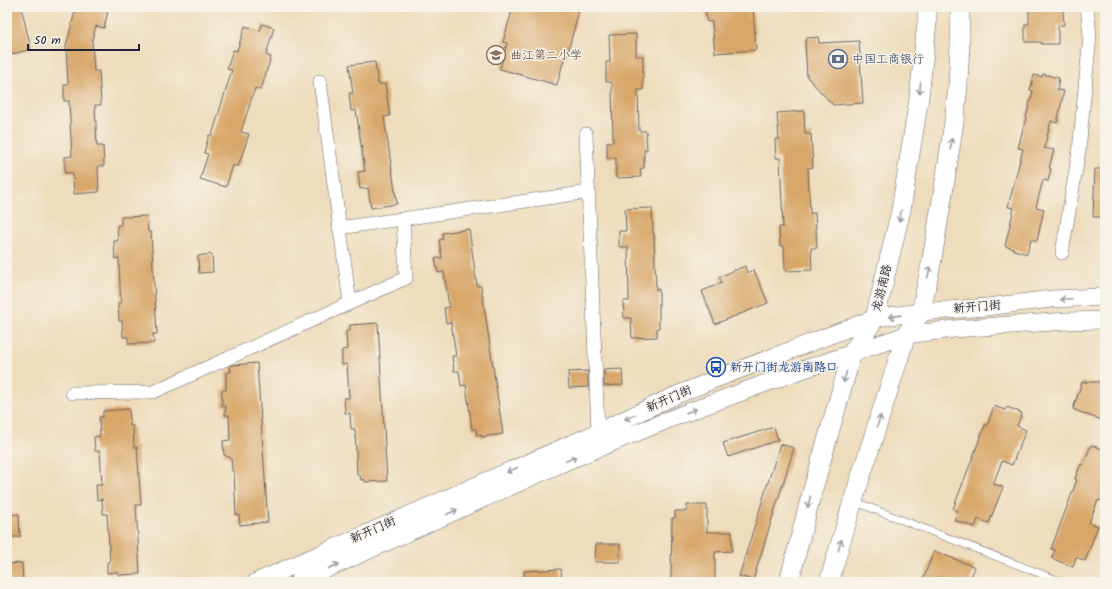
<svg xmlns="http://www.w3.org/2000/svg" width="1112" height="589" font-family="Kalam,'LXGW WenKai TC',sans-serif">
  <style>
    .building { fill: #d8a769 }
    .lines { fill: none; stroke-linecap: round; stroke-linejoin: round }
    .service-casing { stroke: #696368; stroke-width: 8 }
    .minor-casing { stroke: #696368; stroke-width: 14 }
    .tertiary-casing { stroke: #696368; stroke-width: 18 }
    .secondary-casing { stroke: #696368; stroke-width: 20 }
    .service { stroke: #fff; stroke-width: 7 }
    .minor { stroke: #fff; stroke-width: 13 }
    .tertiary { stroke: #fff; stroke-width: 17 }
    .secondary { stroke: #fff; stroke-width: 19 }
    .oneway { stroke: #9c9ca7 }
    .labels { text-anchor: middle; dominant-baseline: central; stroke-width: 3; stroke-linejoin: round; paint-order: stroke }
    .education-label { font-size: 12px; fill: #785e54; stroke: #f7f3e8; text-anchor: start }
    .service-label { font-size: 12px; fill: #4e5e75; stroke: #f7f3e8; text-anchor: start }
    .street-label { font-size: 12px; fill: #22223b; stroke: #f7f3e8 }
    .transit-label { font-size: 12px; fill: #164399; stroke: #f7f3e8; text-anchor: start }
  </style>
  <rect width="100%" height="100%" fill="#f7f3e8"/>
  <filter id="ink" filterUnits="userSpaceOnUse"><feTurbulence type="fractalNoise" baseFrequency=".025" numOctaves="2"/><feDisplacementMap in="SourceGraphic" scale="8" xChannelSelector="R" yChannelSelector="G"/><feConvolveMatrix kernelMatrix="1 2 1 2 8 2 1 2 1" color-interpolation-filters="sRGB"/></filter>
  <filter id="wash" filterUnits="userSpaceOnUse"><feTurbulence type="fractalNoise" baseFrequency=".012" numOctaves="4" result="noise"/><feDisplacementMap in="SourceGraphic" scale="16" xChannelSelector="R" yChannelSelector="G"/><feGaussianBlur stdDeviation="0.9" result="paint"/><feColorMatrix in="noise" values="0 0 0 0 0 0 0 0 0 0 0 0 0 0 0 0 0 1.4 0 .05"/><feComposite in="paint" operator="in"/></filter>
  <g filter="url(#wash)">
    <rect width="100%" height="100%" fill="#eeddbc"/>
    <g id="blocks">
      <path class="building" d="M7,7H21L31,49L9,55L7,47Z
        M76,7H109L104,28L96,26L92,41L94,71H99L101,105H95L97,146H103L104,166H98L99,192L74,194L73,173H65V157L72,156L69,101H64V85L68,84L66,46Z
        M513,7H580L566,59H564L557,85L500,69L507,43L503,42Z
        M705,7H753L756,50L715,53L712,21L707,22Z
        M1029,7H1051V10L1063,9L1064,25H1058V44H1041V42H1025V24H1029Z
        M262,24L274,28L266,55L271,57L261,90L255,88L241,132L249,134L238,167L233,165L226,187L200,179L208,154L204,153L209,135H212L232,70L227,69L233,50L237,51L245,26L260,31Z
        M636,34V56H643V90H638L639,131H646L647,150H644V168L640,169L641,177L616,178V158H607V142H613L612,82H606V62H610L609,35Z
        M818,37L819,43L859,41L863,103L833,105L807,77L805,42L807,38Z
        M375,62L378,84H385L390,116L384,117L397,204L371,208L368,188L360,189L358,172L365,171L356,110L351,111L349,93H353L349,65Z
        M1043,74L1059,78L1057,90L1064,91L1057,123L1051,121L1044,148L1054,150L1049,168L1051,169L1048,181L1043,180L1036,207L1044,209L1037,241L1031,239L1027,254L1014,250V249L1005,246L1014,208L1008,207L1023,149L1018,148L1033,91L1030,90L1034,75L1042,77Z
        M804,111L805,134H811L813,167L808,168L810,213H815L817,248H811L812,270L785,271L784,246H780L779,227H783L780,158H776L775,139H779L777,113Z
        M1095,169H1105V217H1093Z
        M652,208L653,234H654L656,290L659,289V328H657V337L632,338L631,318H624L623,301H629L628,247H619V231H626L625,209Z
        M147,216L148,232H151L157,334H153L154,343L128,344V337H123L122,321H119L118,303H121L120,288L119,258L115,259L114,241H118L117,225H121V217Z
        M469,229L477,286H481L503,434L481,437V435H477L476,429H472L466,385L461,386L459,371H454L452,356H456L451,322L446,323L444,308L449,307L444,272L438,273L435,258H442L439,240L443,239L442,233Z
        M212,254L213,272L199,273L198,256Z
        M745,266L747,273L754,270L768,303L715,324L702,291L722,283L719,277Z
        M378,323L387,481L365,482V479L361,480L360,475H357L355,429H351L350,413H345L344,398H349L347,364L342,365V350L347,349L346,331H350V325Z
        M257,363L268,522L240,525L239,515H236L234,471H232L231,458L224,455L223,441L230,440L229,415H225L226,406H222V390H226V372H231L230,366L233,365Z
        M622,369L623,385L604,386V370Z
        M588,371V387L569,388L568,372Z
        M1082,382H1105V421L1087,415L1073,409Z
        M994,406L1005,410L1007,407L1022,413L1017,426L1026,430L1012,465L1002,461L993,484L1003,487L989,523L978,519L975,527L954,520L958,511L953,509L985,425L987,426Z
        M129,409L130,426H133L134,447H137L140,491L141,505H136L140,574L118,575V572L107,573V562H110L107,514H103L102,499L97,500L96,485H102L100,451H95L94,437L100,436L99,417H103V411Z
        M774,427L778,440L728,457L723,443Z
        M780,444L794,448L753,580L739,576Z
        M1091,445L1105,450V502L1098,500L1089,523L1098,526L1085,561L1076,557L1073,567L1051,558L1055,550L1051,549L1077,480L1075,479L1081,464L1083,465Z
        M687,505H707V532H732V551L715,552V582H671L672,518H675V511H687Z
        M19,514L20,537H7V515Z
        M596,544H620V562H595Z
        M934,551L975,567L969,582H922Z
        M22,563L23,582H7V564Z
        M561,569L562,582H524V571Z"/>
    </g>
  </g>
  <g filter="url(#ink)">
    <use href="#blocks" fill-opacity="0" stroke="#696368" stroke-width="1"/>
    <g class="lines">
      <g class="service-casing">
        <path id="service" d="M853,501L1062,582"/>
      </g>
      <g class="minor-casing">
        <path id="minor" d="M320,81L350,303
          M586,134L598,432
          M339,228L589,192
          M1062,253L1079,151L1090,35L1087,7
          M72,393L153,392L406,278L403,219"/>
      </g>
      <g class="tertiary-casing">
        <path id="tertiary" d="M256,582L598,432L674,396L718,378L875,318L921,312L987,307L1051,299L1105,297
          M298,582L565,462L680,415L793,373L906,335L954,329L1067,321L1105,320"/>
      </g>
      <g class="secondary-casing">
        <path id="secondary" d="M789,582L809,503L852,353L875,318L901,210L919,98L927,22V7
          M829,582L853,501L906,335L921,312L932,259L946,175L955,115L958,85L960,44V7"/>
      </g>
      <use href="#service" class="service"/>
      <use href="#minor" class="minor"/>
      <use href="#tertiary" class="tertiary"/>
      <use href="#secondary" class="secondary"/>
    </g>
    <defs><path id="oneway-shaft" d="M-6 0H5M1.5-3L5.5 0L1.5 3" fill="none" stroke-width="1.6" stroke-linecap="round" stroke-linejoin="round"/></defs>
    <g class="oneway">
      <use href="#oneway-shaft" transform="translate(920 88) rotate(96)"/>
      <use href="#oneway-shaft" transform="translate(951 144) rotate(-82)"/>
      <use href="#oneway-shaft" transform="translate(900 216) rotate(103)"/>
      <use href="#oneway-shaft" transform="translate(929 272) rotate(-78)"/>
      <use href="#oneway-shaft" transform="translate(1066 299) rotate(177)"/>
      <use href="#oneway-shaft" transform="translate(895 316) rotate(172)"/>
      <use href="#oneway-shaft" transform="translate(845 377) rotate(106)"/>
      <use href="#oneway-shaft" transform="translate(691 411) rotate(-20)"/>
      <use href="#oneway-shaft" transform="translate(630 417) rotate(155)"/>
      <use href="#oneway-shaft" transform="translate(879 421) rotate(-72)"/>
      <use href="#oneway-shaft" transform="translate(571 459) rotate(-22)"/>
      <use href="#oneway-shaft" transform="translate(512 470) rotate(156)"/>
      <use href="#oneway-shaft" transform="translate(809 502) rotate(105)"/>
      <use href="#oneway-shaft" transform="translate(452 512) rotate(-24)"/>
      <use href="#oneway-shaft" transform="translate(840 545) rotate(-73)"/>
      <use href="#oneway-shaft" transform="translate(334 566) rotate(-24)"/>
    </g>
  </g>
  <defs>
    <g id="school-ring" transform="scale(1)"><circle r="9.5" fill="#f7f3e8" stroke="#8d6e63" stroke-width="1.5"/><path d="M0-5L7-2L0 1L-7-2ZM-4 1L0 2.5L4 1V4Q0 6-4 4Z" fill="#8d6e63"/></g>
    <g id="bank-ring" transform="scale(1)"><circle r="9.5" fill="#f7f3e8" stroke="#5c6f8a" stroke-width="1.5"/><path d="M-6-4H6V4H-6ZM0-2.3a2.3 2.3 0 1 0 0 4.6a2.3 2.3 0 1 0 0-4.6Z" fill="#5c6f8a"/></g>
    <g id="bus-ring" transform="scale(1)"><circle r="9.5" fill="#f7f3e8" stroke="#1a4fb4" stroke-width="1.5"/><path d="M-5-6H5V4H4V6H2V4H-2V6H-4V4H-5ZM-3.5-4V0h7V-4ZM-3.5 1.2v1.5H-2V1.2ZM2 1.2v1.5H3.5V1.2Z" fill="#1a4fb4"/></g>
  </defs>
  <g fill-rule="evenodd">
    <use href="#school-ring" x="496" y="55"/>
    <use href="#bank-ring" x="838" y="59"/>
    <use href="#bus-ring" x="716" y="367"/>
  </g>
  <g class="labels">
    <g class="education-label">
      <text x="510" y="55">曲江第二小学</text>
    </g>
    <g class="service-label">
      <text x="852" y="59">中国工商银行</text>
    </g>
    <g class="street-label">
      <text transform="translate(882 288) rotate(-76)">龙游南路</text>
      <text transform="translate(977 307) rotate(-5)">新开门街</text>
      <text transform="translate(669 399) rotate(-24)">新开门街</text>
      <text transform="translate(373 530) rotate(-24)">新开门街</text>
    </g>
    <g class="transit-label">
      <text x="730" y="367">新开门街龙游南路口</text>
    </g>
  </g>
  <rect width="1112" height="589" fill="none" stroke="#f7f3e8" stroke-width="24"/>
  <path d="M28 44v6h111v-6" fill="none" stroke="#22223b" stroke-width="2"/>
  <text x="34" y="44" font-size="12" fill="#22223b" stroke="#f7f3e8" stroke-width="3" paint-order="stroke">50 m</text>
</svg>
